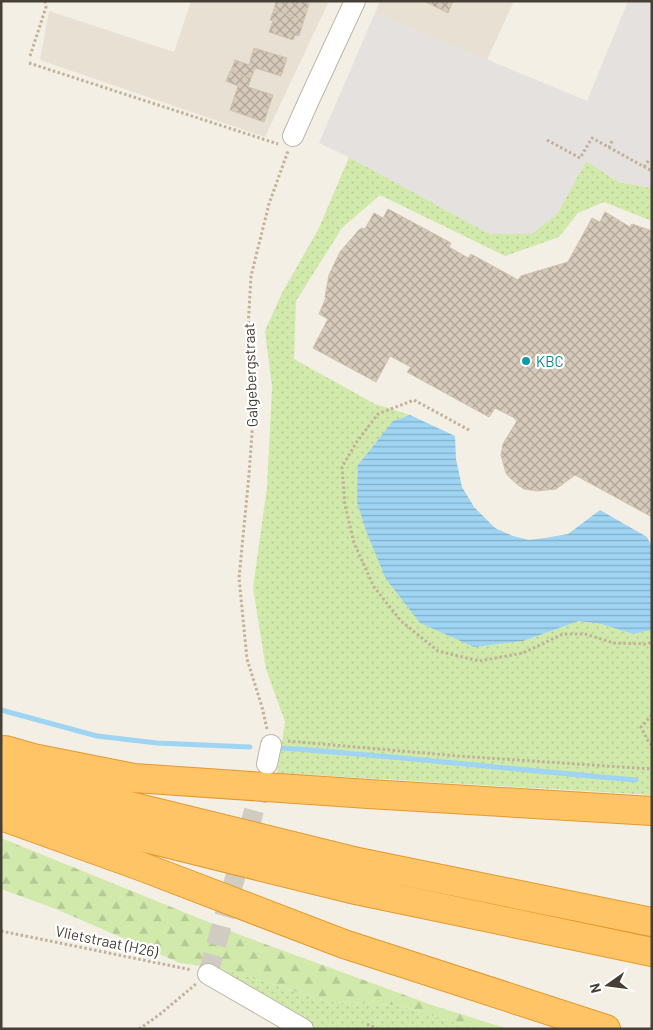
<svg xmlns="http://www.w3.org/2000/svg" width="653" height="1030" font-family="Barlow,sans-serif">
  <style>
    .residential { fill: #e8e0d3 }
    .grass { fill: url(#grass-dots) }
    .forest { fill: url(#forest-firs) }
    .parking { fill: #e4e1de }
    .water { fill: url(#water-rules) }
    .lines { fill: none; stroke-linecap: round; stroke-linejoin: round }
    .stream { stroke: #9fd5f3; stroke-width: 5 }
    .building { fill: url(#building-cross-hatch); stroke: #d1c1ad }
    .minor-tunnel { stroke: #d0ccc2; stroke-width: 20; stroke-dasharray: 20 10; stroke-linecap: butt }
    .minor-casing { stroke: #bfb6a8; stroke-width: 22 }
    .motorway-casing { stroke: #e4992f; stroke-width: 30 }
    .path { stroke: #c2b198; stroke-width: 3; stroke-dasharray: 2.5 2.5; stroke-linecap: butt }
    .minor { stroke: #fff; stroke-width: 20 }
    .motorway { stroke: #ffc465; stroke-width: 28 }
    .culture-dot { fill: #0f9aa8; stroke: #fff; stroke-width: 2 }
    .labels { text-anchor: middle; dominant-baseline: central; stroke-width: 4.5; stroke-linejoin: round; paint-order: stroke }
    .culture-label { font-size: 15px; fill: #0d838f; stroke: #fff; text-anchor: start }
    .street-label { font-size: 15px; fill: #463f35; stroke: #fff }
  </style>
  <defs>
    <pattern id="grass-dots" width="8" height="8" patternUnits="userSpaceOnUse" patternTransform="scale(1.25)"><rect width="8" height="8" fill="#d1eaac"/><path d="M2 2h.1M6 6h.1" fill="none" stroke="#b5ca95" stroke-width="1.8" stroke-linecap="round"/></pattern>
    <pattern id="forest-firs" width="22" height="20" patternUnits="userSpaceOnUse" patternTransform="scale(1.25)"><rect width="22" height="20" fill="#d1eaac"/><path d="M5 1l3.5 6h-7zM16 11l3.5 6h-7z" fill="#b5ca95"/></pattern>
    <pattern id="water-rules" width="6" height="5" patternUnits="userSpaceOnUse" patternTransform="scale(1.25)"><rect width="6" height="5" fill="#9fd5f3"/><path d="M0 2.5h6" fill="none" stroke="#83aec6"/></pattern>
    <pattern id="building-cross-hatch" width="8" height="8" patternUnits="userSpaceOnUse" patternTransform="scale(1.25)"><rect width="8" height="8" fill="#d6caba"/><path d="M0 0l8 8M0 8l8-8" fill="none" stroke="#afa598"/></pattern>
  </defs>
  <rect width="100%" height="100%" fill="#f3efe5"/>
  <path class="residential" d="M191,1H329L265,137L40,60L49,11L174,52Z
    M380,1H514L487,60L375,13Z"/>
  <path class="grass" d="M349,157L490,234L557,214L586,161L619,182L652,188V221L604,202L578,213L559,237L505,256L380,195L342,228L296,301L294,359L375,404L410,415L393,421L523,641L579,621L601,624L633,634L652,630V795L277,773L285,722L266,669L253,588L267,487L272,387L265,331L282,293L319,228Z
    M215,968L223,969L329,1002L397,1005L477,1029H315L221,976Z"/>
  <path class="forest" d="M1,838L243,936L432,1005L508,1029H477L397,1005L329,1002L223,969L180,963L56,909L1,889Z"/>
  <path class="parking" d="M628,1H652V188L619,182L586,161L557,214L532,234H490L349,157L319,143L375,13L587,101Z"/>
  <path class="water" d="M410,415L455,436L456,459L462,487L474,507L495,528L513,536L529,540L545,538L568,534L600,510L647,537L652,547V630L633,634L601,624L579,621L523,641L474,647L420,623L386,579L366,531L357,502L358,465L393,421Z"/>
  <g class="lines">
    <path class="stream" d="M1,710L97,736L157,743L250,747
      M280,748C399,756 517,770 636,780"/>
  </g>
  <path class="building" d="M276,1H306V3L309,4L304,20L274,10Z
    M424,1H453L448,13Z
    M274,10L304,20L299,36L295,35L293,40L269,32L273,21L270,20Z
    M254,48L287,58L281,76L255,68L251,78L231,71L235,60L249,65Z
    M230,71L251,78L248,87L273,95L264,122L230,110L238,86L226,81Z
    M388,209L451,243L449,247L468,258L471,254L518,280L521,276L568,262L592,218L600,222L605,212L630,227L632,224L652,231V517L575,475L556,489L537,491L524,489L518,485L509,477L506,473L501,455L503,444L517,421L513,417L495,408L489,417L407,372L411,367L390,356L376,382L313,348L328,319L319,314L326,298L325,297L329,275L340,252L359,230L362,228L365,229L374,213L383,218Z"/>
  <g class="lines">
    <path class="minor-tunnel" d="M208,974L264,775"/>
    <g class="minor-casing">
      <path id="minor" d="M293,136L310,98L355,1
        M267,764L271,745
        M208,974L303,1029"/>
    </g>
    <g class="motorway-casing">
      <path id="motorway" d="M5,750L33,758L134,778L368,794L652,811
        M1,768L118,803L358,862L652,922
        M1,794L113,830L351,889L652,952
        M1,816L140,866L344,944L606,1029"/>
    </g>
    <path class="path" d="M30,56L46,7L45,1
      M29,63L278,144
      M547,140L580,158L592,138L652,171
      M609,148L612,141
      M644,167L649,160
      M469,430L414,400L378,414L356,443L342,467L345,505L354,543L374,587L401,621L438,651L479,661L523,653L563,634H585L614,643L647,644L652,642
      M652,715L641,727L649,743L652,745
      M267,729L262,707L247,659L239,578L249,475L254,405L247,345L251,276L269,204L288,151
      M288,741L458,756L652,769
      M1,931L192,970
      M367,1024L378,1029
      M139,1029L159,1015L196,984"/>
    <use href="#minor" class="minor"/>
    <use href="#motorway" class="motorway"/>
  </g>
  <circle class="culture-dot" cx="526" cy="361" r="5"/>
  <g class="labels">
    <g class="culture-label">
      <text x="536" y="361">KBC</text>
    </g>
    <g class="street-label">
      <text transform="translate(250 375) rotate(-92)">Galgebergstraat</text>
      <text transform="translate(107 941) rotate(12)">Vlietstraat (H26)</text>
    </g>
  </g>
  <rect width="653" height="1030" fill="none" stroke="#463f35" stroke-width="5"/>
  <g transform="translate(608 985) rotate(256)" stroke="#ffffff" stroke-width="4" paint-order="stroke">
  <path d="M0-4L9 19L0 12L-9 19Z" fill="#463f35"/>
  <text y="-8" font-size="14" font-weight="bold" text-anchor="middle" fill="#463f35">N</text>
  </g>
</svg>
